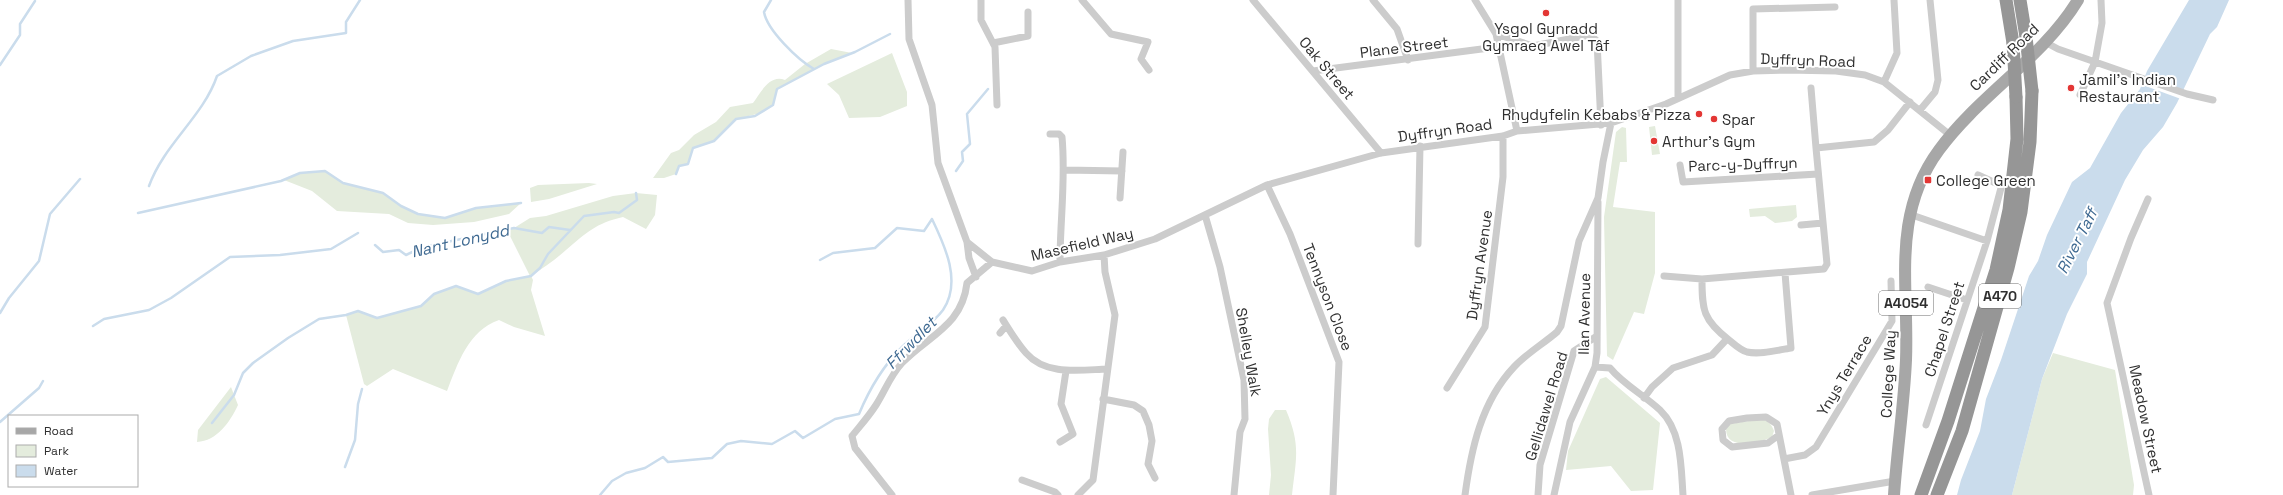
<svg xmlns="http://www.w3.org/2000/svg" width="2283" height="495" font-family="'Space Grotesk',sans-serif">
  <style>
    .green { fill: #e4ecdd }
    .water { fill: #cadcec }
    .pier { fill: #fff }
    .lines { fill: none; stroke-linecap: round; stroke-linejoin: round }
    .stream { stroke: #cadcec; stroke-width: 2.5 }
    .street { stroke: #ccc; stroke-width: 7 }
    .primary { stroke: #a7a7a7; stroke-width: 12 }
    .highway { stroke: #969696; stroke-width: 13 }
    .highway-bridge { stroke: #969696; stroke-width: 13 }
    .poi-dot { fill: #e33634; stroke: #fff; stroke-width: 1.5 }
    .labels { text-anchor: middle; dominant-baseline: central; stroke-width: 4; stroke-linejoin: round; paint-order: stroke }
    .shield { fill: #fff; stroke: #6d6d6d; stroke-width: 1 }
    .shield-label { font-size: 14px; font-weight: bold; fill: #2f2f2f }
    .poi-label { font-size: 15px; fill: #2f2f2f; stroke: #fff; text-anchor: start }
    .street-label { font-size: 15px; fill: #2f2f2f; stroke: #fff }
    .water-label { font-size: 16px; font-style: italic; fill: #3e6991; stroke: #fff }
  </style>
  <rect width="100%" height="100%" fill="#fff"/>
  <path class="green" d="M831,49L852,53L824,64L777,89L773,105L761,113L736,119L714,141L693,148L688,164L679,166L676,174L664,178H653L671,153L679,150L694,135L716,122L730,107L753,103C761,92 770,74 785,80L805,64Z
    M892,53L907,92V106L880,117L849,118L839,95L827,84Z
    M1655,126L1660,154L1652,155L1649,127Z
    M1622,127L1626,128L1627,162H1620L1613,207L1655,212V273L1644,314L1634,312L1613,360L1607,356L1604,217L1616,132Z
    M325,171L343,183L383,193L401,206L418,214L445,218L476,208L521,203L509,214L474,222L433,225L408,223L389,214L337,211L312,191L284,180L300,173Z
    M589,183L597,184L549,199L531,202L530,188L538,185Z
    M636,193L657,195L655,215L646,229L623,217C596,223 586,233 566,250C555,260 543,268 531,276L533,280L531,290L545,336L514,327L499,320C468,331 458,363 447,391L393,369L367,386L364,384L346,315L358,311L377,318L421,306L434,294L456,286L478,294L506,281L530,276L507,230L514,228L530,218L546,216L613,196Z
    M1796,205L1797,217L1792,221L1775,223L1765,216L1750,217L1749,209Z
    M2053,353L2115,370L2134,485L2133,495H2012L2042,379Z
    M1606,377L1660,423L1653,490L1631,491L1611,466L1566,470L1568,451L1600,379Z
    M231,387L238,405C230,422 217,441 197,442L198,430Z
    M1275,410H1286C1301,445 1296,459 1292,495H1269L1271,475L1268,429L1269,419Z
    M1761,419C1768,421 1771,423 1774,431L1772,437C1759,443 1726,451 1726,429L1730,424Z"/>
  <path class="water" d="M2189,0H2229L2217,27L2210,34L2177,103L2163,127L2143,150L2125,180L2087,262V274L2067,314L2042,379L2012,495H1957L1961,480L1980,431L1986,399L2001,360L2029,276L2038,261L2047,235L2072,182L2090,168L2121,113L2140,89L2147,71Z"/>
  <path class="pier" d="M2143,75L2185,91L2181,99L2140,84Z"/>
  <g class="lines">
    <path class="stream" d="M771,0L764,12C767,30 798,60 814,69
      M0,65L20,35V24L35,1
      M956,171L963,161L962,152L970,144L967,114L988,89
      M676,174L679,166L688,164L693,148L714,141L736,119L755,116L773,105L777,89L824,64L855,52L890,34
      M149,186C164,144 203,117 217,76L251,56L293,41L346,33V22L360,0
      M138,213L281,181L300,173L325,171L343,183L383,193L401,206L418,214L445,218L476,208L521,203
      M375,245L383,252L399,250L406,255L423,247L514,228L542,233L549,227L570,230
      M0,313L9,298L39,261L50,214L80,179
      M93,326L104,319L149,310L171,298L230,257L280,255L331,249L358,233
      M0,422L39,388L43,381
      M212,423L234,395L243,373L253,363L288,338L319,319L346,315L358,311L377,318L421,306L434,294L456,286L478,294L506,281L531,276L540,268L548,254L584,216L614,212L619,213L637,200L636,193
      M345,467L355,440L358,404L362,389
      M600,495L612,481L626,473L645,468L663,457L668,462L712,458L727,444L741,441L772,444L795,431L803,438L835,419L859,414C869,390 883,366 902,347C914,335 933,324 943,310C962,282 945,246 932,219L924,231L897,228L875,248L833,253L820,260"/>
    <path class="street" d="M908,0L909,39L932,105L938,163L967,242L992,262L1032,271L1060,262L1104,255L1155,239L1267,185L1381,153L1503,136L1517,131L1611,123L1666,104L1730,75L1753,71L1787,70L1836,71L1865,75L1884,82L1950,135
      M981,0V20L995,47L997,105
      M1082,0L1111,34L1148,42L1141,59L1149,70
      M1253,0L1381,153
      M1373,0L1397,29L1408,60
      M1475,0L1496,34L1517,131
      M1678,0V98
      M1496,34L1533,46L1590,35L1597,41L1601,125
      M2045,42L2058,49L2187,94L2213,100
      M993,43L1028,36V12
      M1313,71L1497,47
      M1753,71V9L1835,7
      M1884,82L1897,53L1894,0
      M1811,88L1816,148
      M2080,95L2095,62L2102,23L2101,0
      M1920,110L1935,92L1938,80L1930,0
      M1050,134H1059L1062,137C1066,179 1060,220 1060,262
      M1680,165L1683,182L1818,174
      M1065,170L1122,171
      M1267,185L1290,234L1339,362L1333,495
      M1120,198L1123,152
      M2148,199L2131,238L2107,303L2149,495
      M1909,214L1987,241
      M1205,215L1220,267L1244,380L1245,419L1240,432L1234,495
      M1801,225L1823,223
      M967,242L969,258L976,277
      M1418,244L1420,146
      M1664,276L1702,279L1824,269L1827,264L1816,148L1874,142L1888,130L1910,102
      M1702,279C1702,310 1703,320 1729,340C1734,344 1740,350 1747,352C1760,355 1778,350 1791,348L1785,273
      M1928,287L1967,300
      M1003,320C1010,331 1017,343 1026,353C1046,376 1080,370 1107,369
      M1000,333L1006,326
      M1595,367L1610,368C1624,385 1644,395 1660,410C1682,431 1681,467 1683,495
      M1447,388L1485,327L1503,177V136
      M1644,398L1652,387L1673,368L1712,355L1727,339
      M1103,399L1134,405L1143,411L1149,425L1152,441L1148,464L1155,478
      M1926,425L1987,241L2001,188L2000,185L1978,175
      M1779,435L1768,443L1732,447L1723,440L1722,429L1729,421L1747,418L1766,417L1777,424L1791,495
      M1060,442L1073,434L1061,404L1066,371
      M1784,459L1805,455L1816,447L1892,321L1891,281
      M1022,480L1055,492L1058,495
      M892,495L855,448L852,436C860,426 869,416 876,405C885,391 890,376 902,363C929,335 962,326 967,283L992,262
      M1078,495L1093,480L1115,315L1105,272L1104,255
      M1465,495C1471,450 1481,402 1514,367C1526,354 1543,344 1557,332L1561,326L1579,241L1598,198L1603,162L1611,123
      M1538,495L1540,465L1574,351L1597,336
      M1554,495L1570,422L1595,367L1597,353L1598,202
      M1812,495L1895,481"/>
    <path class="primary" d="M1894,495C1897,450 1904,405 1906,360C1909,285 1891,215 1939,150C1979,95 2043,58 2078,0"/>
    <path class="highway" d="M2006,0L2013,43
      M2020,0L2026,37
      M1921,495L1948,421L1996,270L2009,210L2017,139L2016,97
      M1937,495L1962,431L2008,268L2021,212L2030,142L2032,91"/>
    <path class="highway-bridge" d="M2026,37L2032,91
      M2013,43L2016,97"/>
  </g>
  <g class="poi-dot">
    <circle cx="1546" cy="13" r="4"/>
    <circle cx="2071" cy="88" r="4"/>
    <circle cx="1699" cy="114" r="4"/>
    <circle cx="1714" cy="119" r="4"/>
    <circle cx="1654" cy="141" r="4"/>
    <rect x="1924" y="176" width="8" height="8" rx="2"/>
  </g>
  <g class="labels">
    <g class="shield">
      <rect x="1979" y="284" width="42" height="24" rx="3"/>
      <rect x="1879" y="291" width="54" height="24" rx="3"/>
    </g>
    <g class="shield-label">
      <text x="2000" y="296">A470</text>
      <text x="1906" y="303">A4054</text>
    </g>
    <g class="poi-label">
      <text x="1546" y="28" text-anchor="middle">Ysgol Gynradd<tspan x="1546" dy="17">Gymraeg Awel Tâf</tspan></text>
      <text x="2079" y="79">Jamil's Indian<tspan x="2079" dy="17">Restaurant</tspan></text>
      <text x="1691" y="114" text-anchor="end">Rhydyfelin Kebabs &amp; Pizza</text>
      <text x="1722" y="119">Spar</text>
      <text x="1662" y="141">Arthur's Gym</text>
      <text x="1936" y="180">College Green</text>
    </g>
    <g class="street-label">
      <text transform="translate(1404 47) rotate(-7)">Plane Street</text>
      <text transform="translate(2004 57) rotate(-44)">Cardiff Road</text>
      <text transform="translate(1808 60) rotate(2)">Dyffryn Road</text>
      <text transform="translate(1327 68) rotate(50)">Oak Street</text>
      <text transform="translate(1445 130) rotate(-8)">Dyffryn Road</text>
      <text transform="translate(1743 164) rotate(-2)">Parc-y-Dyffryn</text>
      <text transform="translate(1082 244) rotate(-13)">Masefield Way</text>
      <text transform="translate(1479 265) rotate(-82)">Dyffryn Avenue</text>
      <text transform="translate(1328 297) rotate(69)">Tennyson Close</text>
      <text transform="translate(1584 314) rotate(-89)">Ilan Avenue</text>
      <text transform="translate(1944 329) rotate(-72)">Chapel Street</text>
      <text transform="translate(1249 352) rotate(80)">Shelley Walk</text>
      <text transform="translate(1888 374) rotate(-87)">College Way</text>
      <text transform="translate(1844 375) rotate(-59)">Ynys Terrace</text>
      <text transform="translate(1546 406) rotate(-73)">Gellidawel Road</text>
      <text transform="translate(2146 419) rotate(78)">Meadow Street</text>
    </g>
    <g class="water-label">
      <text transform="translate(460 241) rotate(-13)">Nant Lonydd</text>
      <text transform="translate(2077 241) rotate(-63)">River Taff</text>
      <text transform="translate(911 343) rotate(-46)">Ffrwdlet</text>
    </g>
  </g>
  <rect x="8" y="415" width="130" height="72" fill="#ffffff" stroke="#acacac"/>
  <rect x="16" y="428" width="20" height="6" fill="#a7a7a7" stroke="#acacac"/>
  <text x="44" y="435" font-size="12" fill="#2f2f2f">Road</text>
  <rect x="16" y="445" width="20" height="12" fill="#e4ecdd" stroke="#acacac"/>
  <text x="44" y="455" font-size="12" fill="#2f2f2f">Park</text>
  <rect x="16" y="465" width="20" height="12" fill="#cadcec" stroke="#acacac"/>
  <text x="44" y="475" font-size="12" fill="#2f2f2f">Water</text>
</svg>
